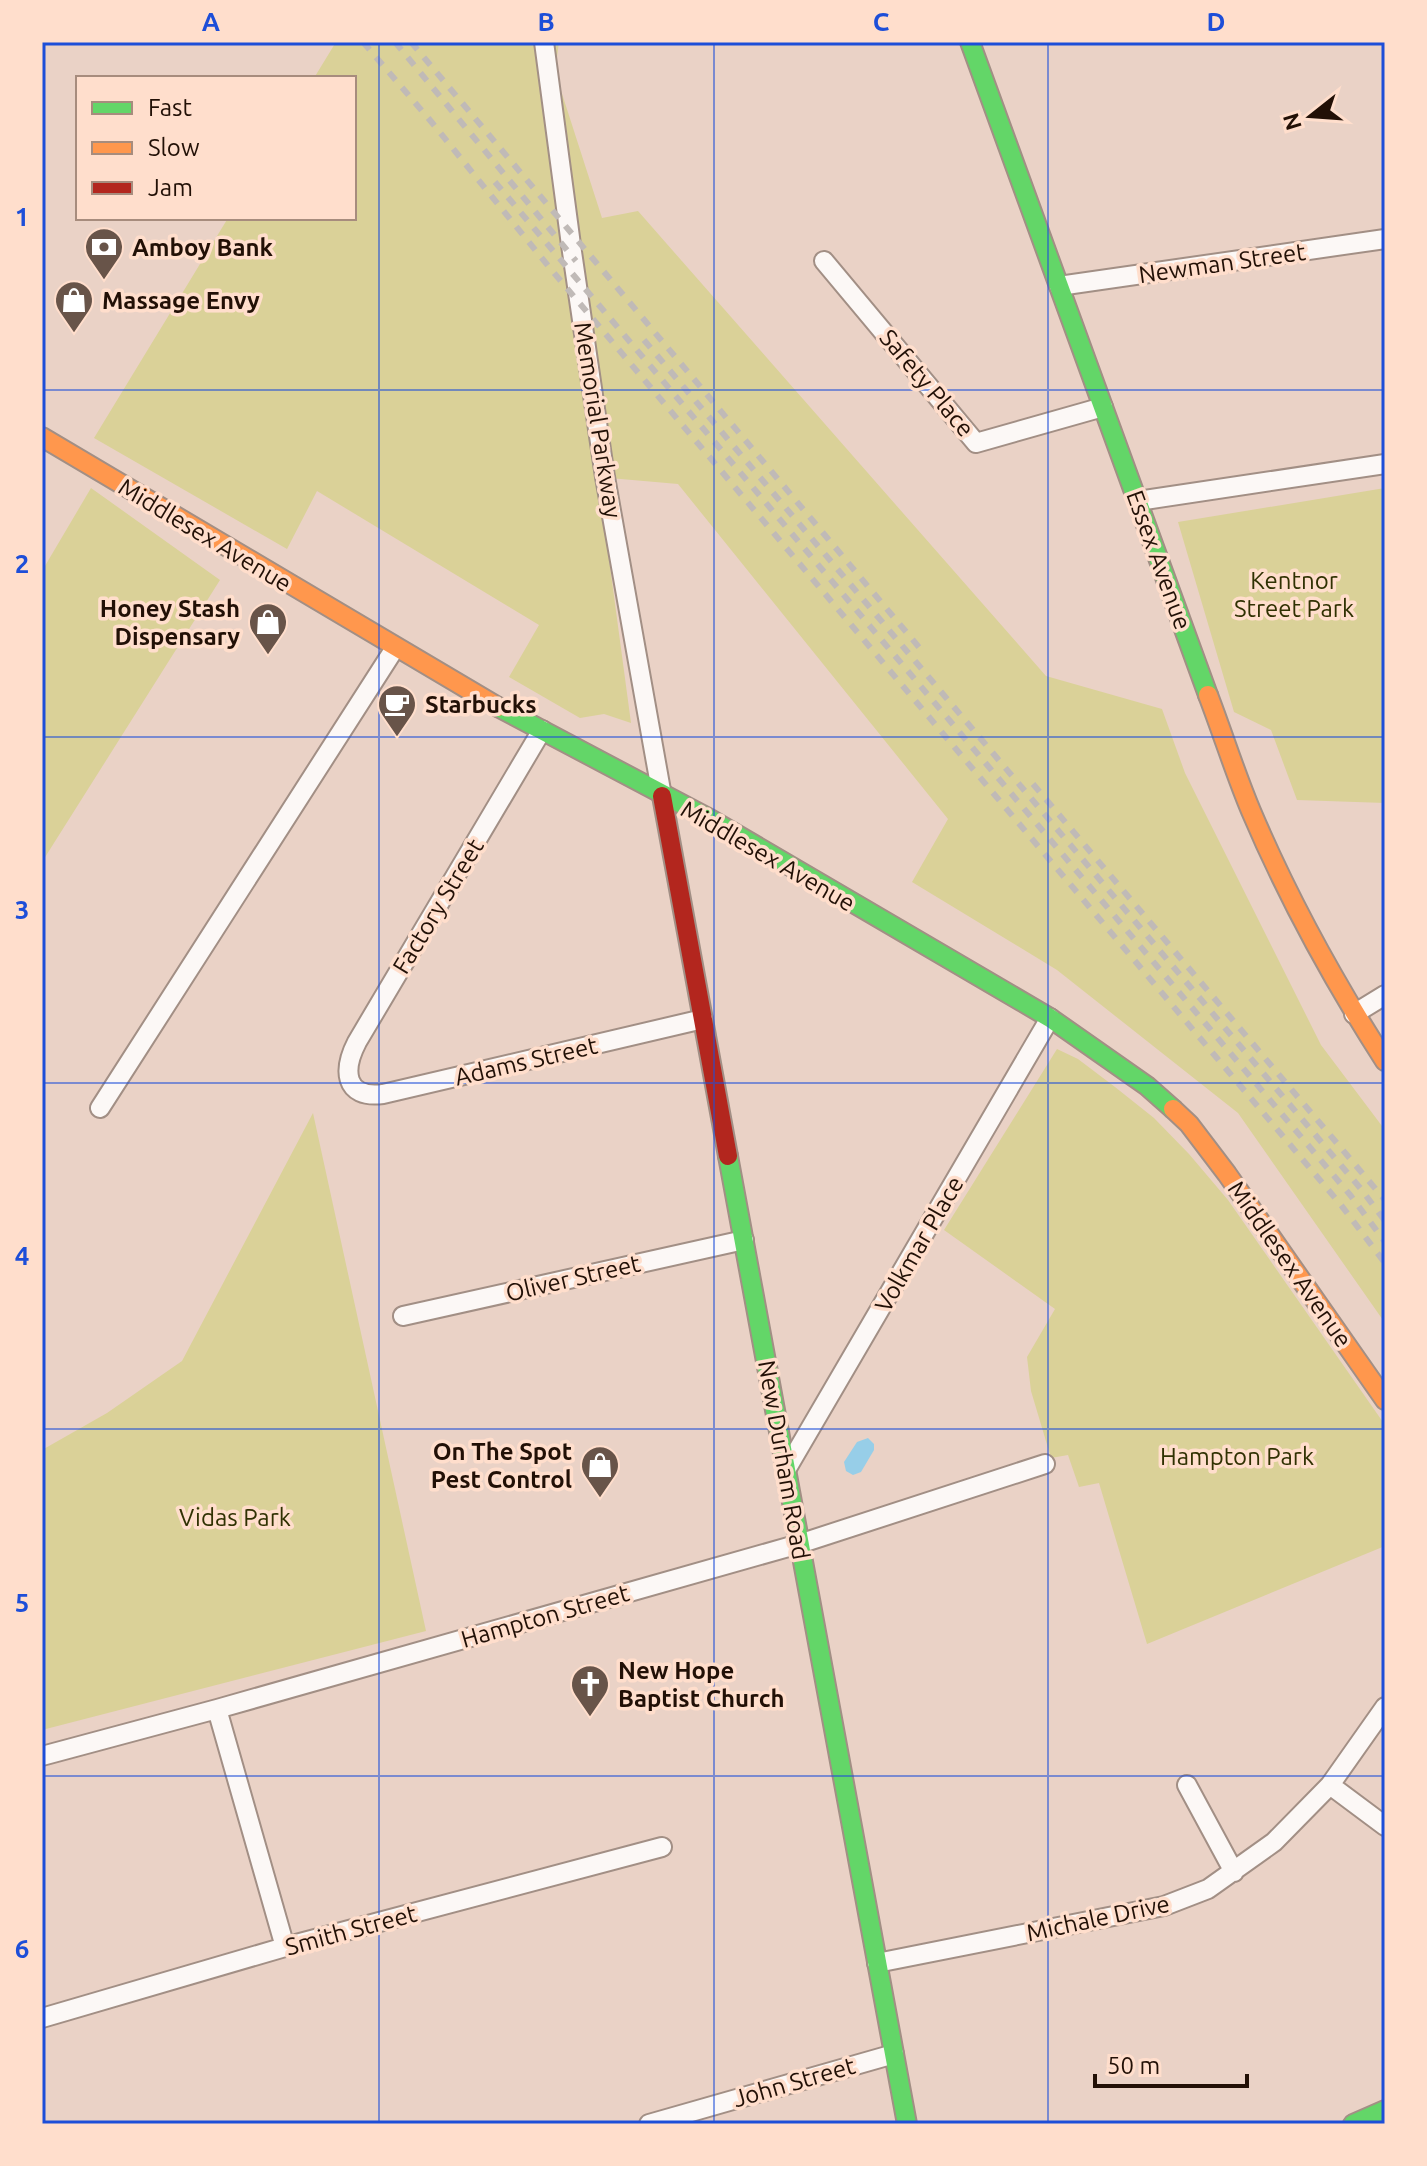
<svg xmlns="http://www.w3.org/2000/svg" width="1427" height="2166" font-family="Ubuntu,sans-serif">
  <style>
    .green { fill: #dad198 }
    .water { fill: #97cee8 }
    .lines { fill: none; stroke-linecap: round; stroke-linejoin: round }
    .street-casing { stroke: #a28f85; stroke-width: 22 }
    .fast-casing { stroke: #a28f85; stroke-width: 22 }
    .slow-casing { stroke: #a28f85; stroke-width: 22 }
    .jam-casing { stroke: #a28f85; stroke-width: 22 }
    .street { stroke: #fcf8f6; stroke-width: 18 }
    .fast { stroke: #63d668; stroke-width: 18 }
    .slow { stroke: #ff974d; stroke-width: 18 }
    .jam { stroke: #b3261e; stroke-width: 18 }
    .rail { stroke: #c0bab7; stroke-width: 6; stroke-dasharray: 10 10; stroke-linecap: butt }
    .grid { fill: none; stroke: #1d4ed8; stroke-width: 2; stroke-opacity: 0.55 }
    .labels { text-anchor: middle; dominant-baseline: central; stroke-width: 7; stroke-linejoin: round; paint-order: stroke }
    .poi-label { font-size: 24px; font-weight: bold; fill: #221006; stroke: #ffdecc; text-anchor: start }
    .street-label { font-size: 24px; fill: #221006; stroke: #ffdecc }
    .park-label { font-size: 24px; fill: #303102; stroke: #ffdecc }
    .neatline { fill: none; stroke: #1d4ed8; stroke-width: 3 }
    .grid-label { font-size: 26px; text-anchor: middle; font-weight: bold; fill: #1d4ed8 }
  </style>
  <rect width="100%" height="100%" fill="#ead2c6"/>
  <path class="green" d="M336,42H559L555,72L602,218L638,211L1046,676L1162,709L1185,773L1321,1045L1385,1130V1323L1238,1113L1057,970L912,882L948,819L678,484L598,477L631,723L604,714L580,718L509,677L539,625L317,491L287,549L94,438L228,218H354V78H314Z
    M91,488L220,580L42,862V571Z
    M1385,488V803L1297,800L1271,730L1234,712L1178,522Z
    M1057,1049L1078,1059L1115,1087L1154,1118L1189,1154L1228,1200L1385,1425V1546L1147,1644L1099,1483L1079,1487L1068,1455L1051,1458L1031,1391L1027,1357L1055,1309L944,1230Z
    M313,1113L426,1631L42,1730V1450L107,1413L182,1361Z"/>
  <path class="water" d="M868,1438L874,1444V1450L861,1472L853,1475L846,1471L844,1462L857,1442Z"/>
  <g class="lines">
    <g class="street-casing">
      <path id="street" d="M544,42L571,245L605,477L662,796
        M824,261L976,443L1103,407
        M1059,286L1385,239
        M1138,501L1385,464
        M542,730L357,1042C343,1069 343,1099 383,1094L703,1019
        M1354,1014L1385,995
        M100,1108L395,648
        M403,1316L744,1240
        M786,1470L1050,1018
        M217,1709L285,1947
        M42,1756L217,1709L799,1544L1045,1464
        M1187,1785L1234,1872
        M1330,1785L1385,1826
        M877,1963L1164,1906L1208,1889L1274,1842L1330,1785L1385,1707
        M42,2018L285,1947L662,1847
        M649,2124L894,2054"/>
    </g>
    <g class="fast-casing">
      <path id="fast" d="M970,42L1208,695
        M498,707L710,819L1050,1018L1147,1086L1173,1109
        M728,1156L907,2124
        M1353,2124L1385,2110"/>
    </g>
    <g class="slow-casing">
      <path id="slow" d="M42,437L498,707
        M1208,695C1223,734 1235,773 1251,811C1288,898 1334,982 1385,1061
        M1173,1109L1189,1124L1227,1174L1385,1400"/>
    </g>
    <g class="jam-casing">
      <path id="jam" d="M662,796L728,1156"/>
    </g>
    <use href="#street" class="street"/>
    <use href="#fast" class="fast"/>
    <use href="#slow" class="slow"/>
    <use href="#jam" class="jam"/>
    <path class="rail" d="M363,42L429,119L549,267L1341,1205L1385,1263
      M395,42L576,261
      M411,42L923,652
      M495,182L1351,1196L1385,1242
      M644,340L1361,1189L1385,1221
      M1033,784L1385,1200"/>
  </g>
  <path class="grid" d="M379,42V2124M714,42V2124M1048,42V2124M42,390H1385M42,737H1385M42,1083H1385M42,1429H1385M42,1776H1385"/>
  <defs>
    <g id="bank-pin" transform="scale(2)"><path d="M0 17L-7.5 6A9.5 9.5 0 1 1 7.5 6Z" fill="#685449" stroke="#ffdecc"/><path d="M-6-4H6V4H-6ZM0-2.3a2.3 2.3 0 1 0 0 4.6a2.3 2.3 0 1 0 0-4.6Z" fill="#fff"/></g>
    <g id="shop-pin" transform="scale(2)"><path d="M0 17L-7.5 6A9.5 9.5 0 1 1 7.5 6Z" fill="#685449" stroke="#ffdecc"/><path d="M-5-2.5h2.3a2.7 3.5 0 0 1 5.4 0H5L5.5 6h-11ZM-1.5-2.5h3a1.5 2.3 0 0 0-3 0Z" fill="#fff"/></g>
    <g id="cafe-pin" transform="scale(2)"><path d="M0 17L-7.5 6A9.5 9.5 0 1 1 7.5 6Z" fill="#685449" stroke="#ffdecc"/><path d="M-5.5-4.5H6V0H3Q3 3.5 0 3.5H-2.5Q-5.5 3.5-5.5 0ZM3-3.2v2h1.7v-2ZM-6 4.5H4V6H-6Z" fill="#fff"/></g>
    <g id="church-pin" transform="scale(2)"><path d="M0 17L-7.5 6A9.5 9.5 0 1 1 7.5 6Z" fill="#685449" stroke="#ffdecc"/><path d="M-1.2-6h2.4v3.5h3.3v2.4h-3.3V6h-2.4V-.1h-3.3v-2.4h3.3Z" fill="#fff"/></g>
  </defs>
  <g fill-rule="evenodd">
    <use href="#bank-pin" x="104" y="247"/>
    <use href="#shop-pin" x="74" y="300"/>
    <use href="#shop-pin" x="268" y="622"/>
    <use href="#cafe-pin" x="397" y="704"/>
    <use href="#shop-pin" x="600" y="1465"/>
    <use href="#church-pin" x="590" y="1684"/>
  </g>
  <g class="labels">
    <g class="poi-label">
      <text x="132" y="247">Amboy Bank</text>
      <text x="102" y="300">Massage Envy</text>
      <text x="240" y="608" text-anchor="end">Honey Stash<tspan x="240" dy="28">Dispensary</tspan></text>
      <text x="425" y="704">Starbucks</text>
      <text x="572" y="1451" text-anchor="end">On The Spot<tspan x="572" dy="28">Pest Control</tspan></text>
      <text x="618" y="1670">New Hope<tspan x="618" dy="28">Baptist Church</tspan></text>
    </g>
    <g class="street-label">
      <text transform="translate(1222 263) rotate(-8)">Newman Street</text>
      <text transform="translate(927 383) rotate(50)">Safety Place</text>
      <text transform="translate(598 420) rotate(81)">Memorial Parkway</text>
      <text transform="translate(205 535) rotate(31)">Middlesex Avenue</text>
      <text transform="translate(1159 560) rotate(70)">Essex Avenue</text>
      <text transform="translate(768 856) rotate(30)">Middlesex Avenue</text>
      <text transform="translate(438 906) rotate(-59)">Factory Street</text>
      <text transform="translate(526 1061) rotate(-13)">Adams Street</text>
      <text transform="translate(919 1244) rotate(-60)">Volkmar Place</text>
      <text transform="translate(1290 1264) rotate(55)">Middlesex Avenue</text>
      <text transform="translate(573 1278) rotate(-13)">Oliver Street</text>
      <text transform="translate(784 1460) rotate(80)">New Durham Road</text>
      <text transform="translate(545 1616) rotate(-16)">Hampton Street</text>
      <text transform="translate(1098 1918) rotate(-12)">Michale Drive</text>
      <text transform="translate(351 1930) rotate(-15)">Smith Street</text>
      <text transform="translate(794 2082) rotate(-16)">John Street</text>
    </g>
    <g class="park-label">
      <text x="1294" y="580">Kentnor<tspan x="1294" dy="28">Street Park</tspan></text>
      <text x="1237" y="1456">Hampton Park</text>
      <text x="235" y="1517">Vidas Park</text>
    </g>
  </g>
  <rect width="1427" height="2166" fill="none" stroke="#ffdecc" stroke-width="88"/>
  <rect x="76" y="76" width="280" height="144" fill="#ffdecc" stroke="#a78c7d" stroke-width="2"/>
  <rect x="92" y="102" width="40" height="12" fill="#63d668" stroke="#a78c7d" stroke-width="2"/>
  <text x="148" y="116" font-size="24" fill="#221006">Fast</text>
  <rect x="92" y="142" width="40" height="12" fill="#ff974d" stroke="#a78c7d" stroke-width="2"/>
  <text x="148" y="156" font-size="24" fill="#221006">Slow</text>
  <rect x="92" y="182" width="40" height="12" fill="#b3261e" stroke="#a78c7d" stroke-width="2"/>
  <text x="148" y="196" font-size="24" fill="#221006">Jam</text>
  <g transform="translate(1311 116) rotate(253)" stroke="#ffdecc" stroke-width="6" paint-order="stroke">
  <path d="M0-6L14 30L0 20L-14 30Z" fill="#221006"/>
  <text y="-12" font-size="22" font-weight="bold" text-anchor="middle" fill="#221006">N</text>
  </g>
  <path d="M1095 2074v12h152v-12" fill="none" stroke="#221006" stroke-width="4"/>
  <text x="1107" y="2074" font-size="24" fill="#221006" stroke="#ffdecc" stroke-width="6" paint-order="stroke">50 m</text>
  <rect x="44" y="44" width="1339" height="2078" class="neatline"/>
  <g class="grid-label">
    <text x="211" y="31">A</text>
    <text x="546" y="31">B</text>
    <text x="881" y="31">C</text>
    <text x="1216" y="31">D</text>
    <text x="22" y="226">1</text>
    <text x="22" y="573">2</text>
    <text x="22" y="919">3</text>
    <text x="22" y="1265">4</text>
    <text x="22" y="1612">5</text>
    <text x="22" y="1958">6</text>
  </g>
</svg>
